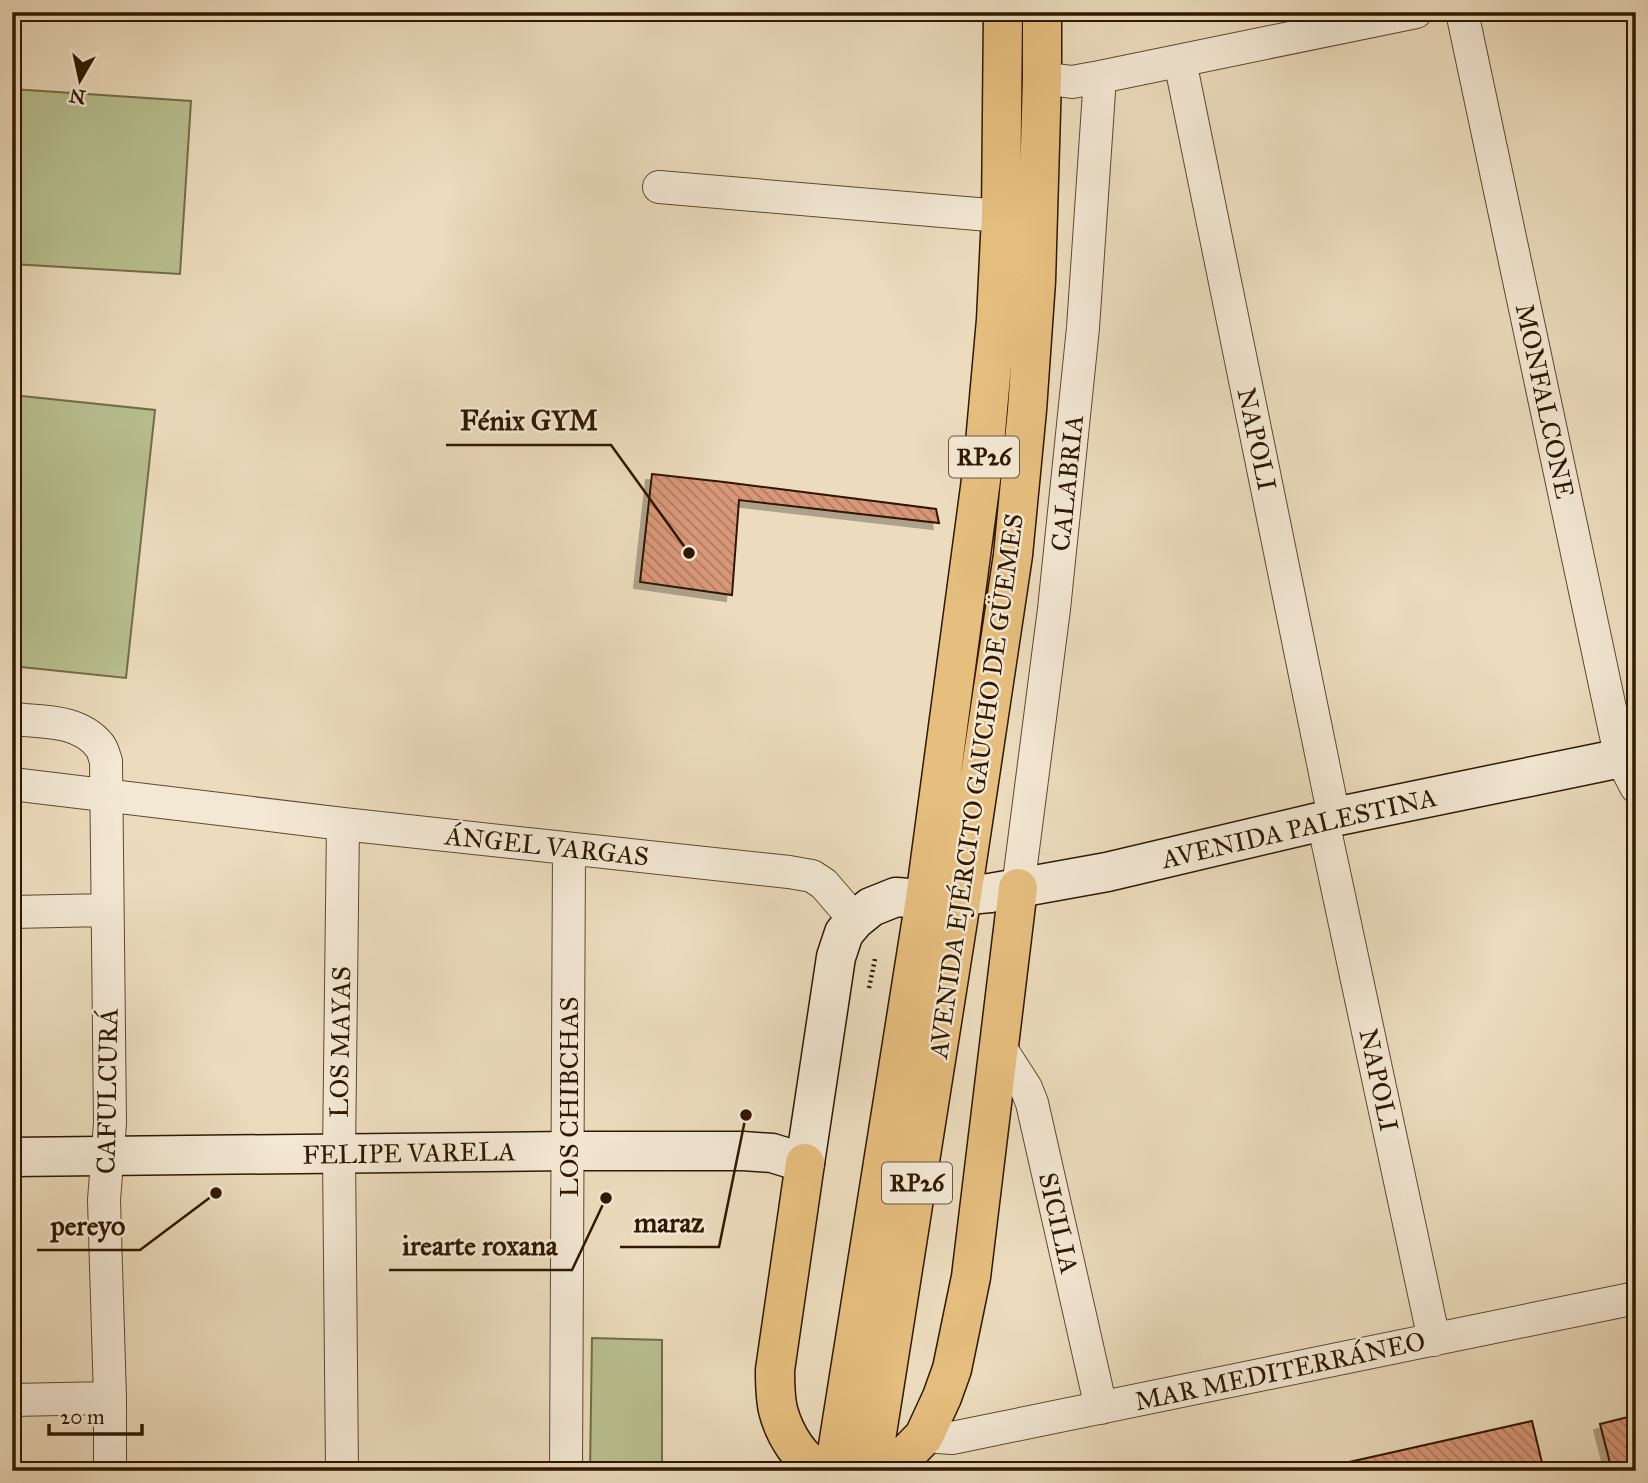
<svg xmlns="http://www.w3.org/2000/svg" width="1648" height="1483" font-family="'IM FELL Great Primer',serif">
  <style>
    .garden { fill: #b8c090; stroke: #746c48; stroke-width: 2 }
    .building { fill: url(#building-back-hatch); stroke: #2f1800; stroke-width: 2; filter: url(#shadow) }
    .lines { fill: none; stroke-linecap: round; stroke-linejoin: round }
    .street-casing { stroke: #5e492f; stroke-width: 34 }
    .secondary-casing { stroke: #2f1800; stroke-width: 41 }
    .primary-casing { stroke: #2f1800; stroke-width: 41 }
    .path { stroke: #2f1800; stroke-width: 4.5; stroke-dasharray: 2 3.5; stroke-linecap: butt }
    .street { stroke: #f3e8d4; stroke-width: 32 }
    .secondary { stroke: #f3e8d4; stroke-width: 38 }
    .primary { stroke: #e6be7e; stroke-width: 38 }
    .labels { text-anchor: middle; dominant-baseline: central; stroke-width: 5; stroke-linejoin: round; paint-order: stroke }
    .shield { fill: #f3e8d4; stroke: #6a5640; stroke-width: 2 }
    .shield-label { font-size: 24px; font-weight: bold; fill: #2f1800 }
    .street-label { font-size: 26px; fill: #2f1800; stroke: #f3e8d4 }
    .leader { fill: none; stroke: #2f1800; stroke-width: 2.5 }
    .callout-dot { fill: #2f1800; stroke: #f3e8d4; stroke-width: 2.5 }
    .callout-label { font-size: 28px; text-anchor: middle; font-weight: bold; fill: #2f1800; stroke: #f3e8d4; stroke-width: 5; stroke-linejoin: round; paint-order: stroke }
  </style>
  <defs>
    <pattern id="building-back-hatch" width="6" height="6" patternUnits="userSpaceOnUse" patternTransform="scale(1.75)"><rect width="6" height="6" fill="#d89778"/><path d="M-1 5l2 2M0 0l6 6M5-1l2 2" fill="none" stroke="#b07a60"/></pattern>
    <filter id="shadow"><feDropShadow dx="-6" dy="6" stdDeviation="0" flood-color="#0004"/></filter>
  </defs>
  <rect width="100%" height="100%" fill="#ecdcbd"/>
  <filter id="stains"><feTurbulence type="fractalNoise" baseFrequency=".00286" numOctaves="4"/><feColorMatrix values="0 0 0 0 .2 0 0 0 0 .09 0 0 0 0 .02 0 0 0 .5 -.17"/></filter>
  <radialGradient id="worn" r=".72"><stop offset=".6" stop-color="#630" stop-opacity="0"/><stop offset="1" stop-color="#630" stop-opacity=".3"/></radialGradient>
  <path class="garden" d="M12,89L191,101L180,274L12,264Z
    M12,395L155,410L126,678L12,666Z
    M592,1338L662,1340V1471H590Z"/>
  <path class="building" d="M652,474L724,482L936,509L939,523L739,500L732,595L640,582Z
    M1636,1415V1471H1612L1600,1424Z
    M1532,1421L1544,1471H1309Z"/>
  <g class="lines">
    <g class="street-casing">
      <path id="street" d="M1462,12L1614,727L1621,758L1636,787
        M1180,61L1334,817
        M1042,78L1072,82L1100,77L1416,12
        M659,187L1001,216
        M12,719C42,722 79,719 100,746C103,750 104,756 106,761L110,1123L104,1200L110,1398V1471
        M12,784L343,824L789,872L812,876L824,884L855,920
        M1323,821L1434,1340
        M1018,888L1054,609L1083,328L1100,77
        M12,912L107,910
        M999,1046L1026,1088L1032,1103L1101,1408
        M12,1400L110,1398
        M924,1436L952,1438L1636,1298
        M342,1471L339,1154L343,824
        M566,1471L569,849"/>
    </g>
    <g class="secondary-casing">
      <path id="secondary" d="M12,1157L569,1151H743L772,1153L805,1163L836,957L844,933L855,920L871,907L896,897L925,899L990,893L1107,872L1323,821L1334,817L1636,755"/>
    </g>
    <g class="primary-casing">
      <path id="primary" d="M805,1163L775,1370C775,1383 775,1397 778,1410C784,1433 801,1464 825,1471
        M834,1471L925,899L983,465L996,320L1001,216L1003,12
        M871,1471L962,895L1013,555L1027,410L1036,281L1042,78V12
        M885,1471L895,1466L924,1436L942,1397L952,1369L971,1277L1018,888"/>
    </g>
    <path class="path" d="M869,988L875,959"/>
    <use href="#street" class="street"/>
    <use href="#secondary" class="secondary"/>
    <use href="#primary" class="primary"/>
  </g>
  <g class="labels">
    <g class="shield">
      <rect x="949" y="436.5" width="70" height="41" rx="5"/>
      <rect x="882" y="1162.5" width="70" height="41" rx="5"/>
    </g>
    <g class="shield-label">
      <text x="984" y="457">RP26</text>
      <text x="917" y="1183">RP26</text>
    </g>
    <g class="street-label">
      <text transform="translate(1545 401) rotate(78)">MONFALCONE</text>
      <text transform="translate(1257 439) rotate(78)">NAPOLI</text>
      <text transform="translate(1067 483) rotate(-84)">CALABRIA</text>
      <text transform="translate(976 786) rotate(-82)">AVENIDA EJÉRCITO GAUCHO DE GÜEMES</text>
      <text transform="translate(1299 828) rotate(-13)">AVENIDA PALESTINA</text>
      <text transform="translate(547 846) rotate(6)">ÁNGEL VARGAS</text>
      <text transform="translate(340 1042) rotate(-89)">LOS MAYAS</text>
      <text transform="translate(1379 1080) rotate(78)">NAPOLI</text>
      <text transform="translate(107 1091) rotate(-89)">CAFULCURÁ</text>
      <text transform="translate(569 1097) rotate(-90)">LOS CHIBCHAS</text>
      <text transform="translate(409 1153) rotate(-1)">FELIPE VARELA</text>
      <text transform="translate(1059 1223) rotate(77)">SICILIA</text>
      <text transform="translate(1280 1371) rotate(-12)">MAR MEDITERRÁNEO</text>
    </g>
  </g>
  <path class="leader" d="M689 553L611 445H446M746 1115L719 1247H620M216 1193L140 1250H37M606 1198L572 1270H389"/>
  <g class="callout-dot">
    <circle cx="689" cy="553" r="7"/>
    <circle cx="746" cy="1115" r="7"/>
    <circle cx="216" cy="1193" r="7"/>
    <circle cx="606" cy="1198" r="7"/>
  </g>
  <g class="callout-label">
    <text x="529" y="430">Fénix GYM</text>
    <text x="669" y="1232">maraz</text>
    <text x="88" y="1235">pereyo</text>
    <text x="480" y="1255">irearte roxana</text>
  </g>
  <rect width="1648" height="1483" fill="none" stroke="#ecdcbd" stroke-width="42"/>
  <rect x="14" y="14" width="1620" height="1455" fill="none" stroke="#2f1800" stroke-width="3.5"/>
  <rect x="21" y="21" width="1606" height="1441" fill="none" stroke="#2f1800" stroke-width="2"/>
  <g transform="translate(80 80) rotate(189)" stroke="#f3e8d4" stroke-width="5" paint-order="stroke">
  <path d="M0-5L12 26L0 18L-12 26Z" fill="#2f1800"/>
  <text y="-10" font-size="19" font-weight="bold" text-anchor="middle" fill="#2f1800">N</text>
  </g>
  <path d="M49 1424v10h93v-10" fill="none" stroke="#2f1800" stroke-width="3.5"/>
  <text x="60" y="1424" font-size="21" fill="#2f1800" stroke="#f3e8d4" stroke-width="5" paint-order="stroke">20 m</text>
  <rect width="100%" height="100%" filter="url(#stains)"/>
  <rect width="100%" height="100%" fill="url(#worn)"/>
</svg>
